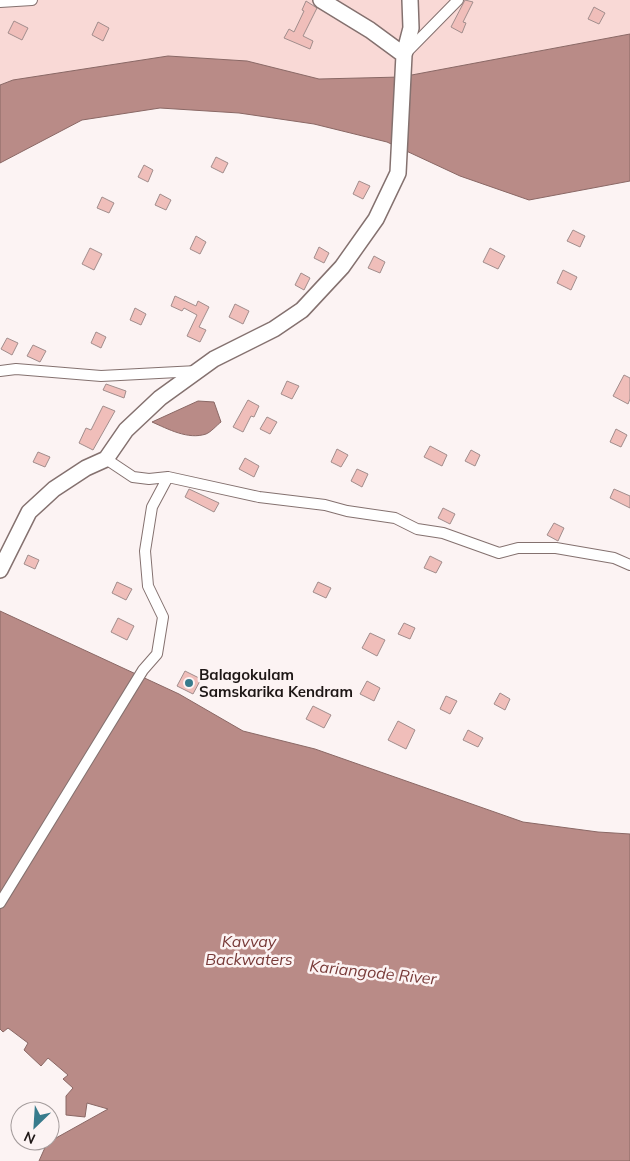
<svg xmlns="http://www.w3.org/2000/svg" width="630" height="1161" font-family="Mulish,sans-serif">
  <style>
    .green { fill: #f9d9d6 }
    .water { fill: #b98b87; stroke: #8a6865 }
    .building { fill: #f0beba; stroke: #a18d8c }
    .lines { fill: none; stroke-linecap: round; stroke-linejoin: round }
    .street-casing { stroke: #84716f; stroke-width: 12 }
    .secondary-casing { stroke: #84716f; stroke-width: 18 }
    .street { stroke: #fff; stroke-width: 10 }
    .secondary { stroke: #fff; stroke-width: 15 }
    .poi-dot { fill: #387b8c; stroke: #fcf3f3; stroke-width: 2 }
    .labels { text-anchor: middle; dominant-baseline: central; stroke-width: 5; stroke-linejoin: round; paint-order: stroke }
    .poi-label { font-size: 15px; font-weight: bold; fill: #1e1716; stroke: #fcf3f3; text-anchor: start }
    .water-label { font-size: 16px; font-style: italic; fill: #783a38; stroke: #fcf3f3 }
  </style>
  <rect width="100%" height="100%" fill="#fcf3f3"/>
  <path class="green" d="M0,0H630V34L401,77L319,79L247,61L168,56L13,80L0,85Z"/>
  <path class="water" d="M630,34V181L529,200L460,176L387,142L314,124L239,113L160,108L82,120L0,163V85L13,80L168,56L247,61L319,79L401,77Z
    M198,401L214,402L221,422C217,425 211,432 206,434C188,440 168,429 152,422Z
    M0,611L179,694L243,731L315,749L523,822L598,832L630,834V1161H39L47,1143L108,1109L87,1103L85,1117L66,1115V1096L73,1088L63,1079L68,1075L48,1058L41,1066L24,1050L28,1043L8,1028L3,1032L0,1029Z"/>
  <path class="building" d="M465,0L473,2L463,22L466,23L462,33L451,27Z
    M306,1L317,8L303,36L313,41L310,49L284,38L289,29L294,32L304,11L302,10Z
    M594,7L605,13L599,24L588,19Z
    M14,21L28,28L22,40L8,33Z
    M98,22L109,28L103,41L92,35Z
    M216,157L228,163L223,173L211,167Z
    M144,165L153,170L148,182L138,177Z
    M359,181L370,186L363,199L353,194Z
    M160,194L171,200L166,210L155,205Z
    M102,197L114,203L109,213L97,208Z
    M573,230L585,236L580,247L567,241Z
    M196,236L206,242L200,254L190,249Z
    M319,247L329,253L324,263L314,258Z
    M90,248L102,254L94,270L82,264Z
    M490,248L505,256L498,269L483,262Z
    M374,256L385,262L380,273L368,268Z
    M563,270L577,277L571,290L557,283Z
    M301,273L310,278L304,290L295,285Z
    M175,296L196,306L198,301L209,307L199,327L206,330L200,342L187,336L197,315L184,308L182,311L171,306Z
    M235,304L249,311L243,324L229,317Z
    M135,308L146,314L141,325L130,320Z
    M96,332L106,337L101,348L91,343Z
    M7,338L18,343L12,355L1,349Z
    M33,345L46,351L40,362L27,356Z
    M624,375L630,378V399L628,404L613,396Z
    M287,381L299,386L292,399L281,394Z
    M106,384L126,391L124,398L103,390Z
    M248,400L259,406L254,417L251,416L243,432L233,427Z
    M103,406L115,411L93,450L79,443L86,428L91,430Z
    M267,417L277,422L270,434L260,429Z
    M616,429L627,435L621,447L610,442Z
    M430,446L447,455L442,466L424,457Z
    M337,449L348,455L341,467L331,462Z
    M471,450L480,455L475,466L465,461Z
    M38,452L50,457L45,467L33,462Z
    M245,458L259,466L254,477L239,469Z
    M357,469L368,474L362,487L351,481Z
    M189,489L219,503L214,512L185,497Z
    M614,489L630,496V508L610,498Z
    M443,508L455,514L450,524L438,518Z
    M554,523L564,528L558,541L547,535Z
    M28,555L39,560L35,569L24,564Z
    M430,556L442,562L436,573L424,568Z
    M117,582L132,589L126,600L112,593Z
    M318,582L331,588L326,598L313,592Z
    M118,618L134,626L127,640L111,632Z
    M404,623L415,628L410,639L398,634Z
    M370,633L385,640L377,656L362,648Z
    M185,671L201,679L193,694L177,686Z
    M367,681L380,688L374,701L360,694Z
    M500,693L510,699L505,710L494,704Z
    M446,696L457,701L450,714L440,709Z
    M313,706L331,715L324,728L306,719Z
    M398,721L415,730L406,749L388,740Z
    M468,730L483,738L478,747L463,740Z"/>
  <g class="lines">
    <g class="street-casing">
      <path id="street" d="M0,2L32,0
        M405,54L458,0
        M0,371L16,369L101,376L197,371
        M106,459L133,477L149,479L168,477L259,497L325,505L347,511L395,518L417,529L443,533L499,553L518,548H556L614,558L630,565
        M0,903L143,670L157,654L163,617L148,586L145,551L152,507L168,477"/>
    </g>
    <g class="secondary-casing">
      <path id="secondary" d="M321,0L370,30L404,55
        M0,570L29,512L54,489L86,468L106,459L126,430L160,398L214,359L274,329L302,310L342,267L376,219L398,173L404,55L411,28L410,0"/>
    </g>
    <use href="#street" class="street"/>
    <use href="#secondary" class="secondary"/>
  </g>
  <circle class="poi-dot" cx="189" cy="683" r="5"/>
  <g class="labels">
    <g class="poi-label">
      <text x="199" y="674">Balagokulam<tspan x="199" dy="17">Samskarika Kendram</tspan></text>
    </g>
    <g class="water-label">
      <text x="249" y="941">Kavvay<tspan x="249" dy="18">Backwaters</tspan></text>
      <text transform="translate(373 972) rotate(6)">Kariangode River</text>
    </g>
  </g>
  <g transform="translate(35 1126) rotate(205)"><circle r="24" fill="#fcf3f3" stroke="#a39b9b"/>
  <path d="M0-4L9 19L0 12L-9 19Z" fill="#387b8c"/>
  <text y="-8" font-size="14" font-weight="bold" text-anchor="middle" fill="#1e1716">N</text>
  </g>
</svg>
